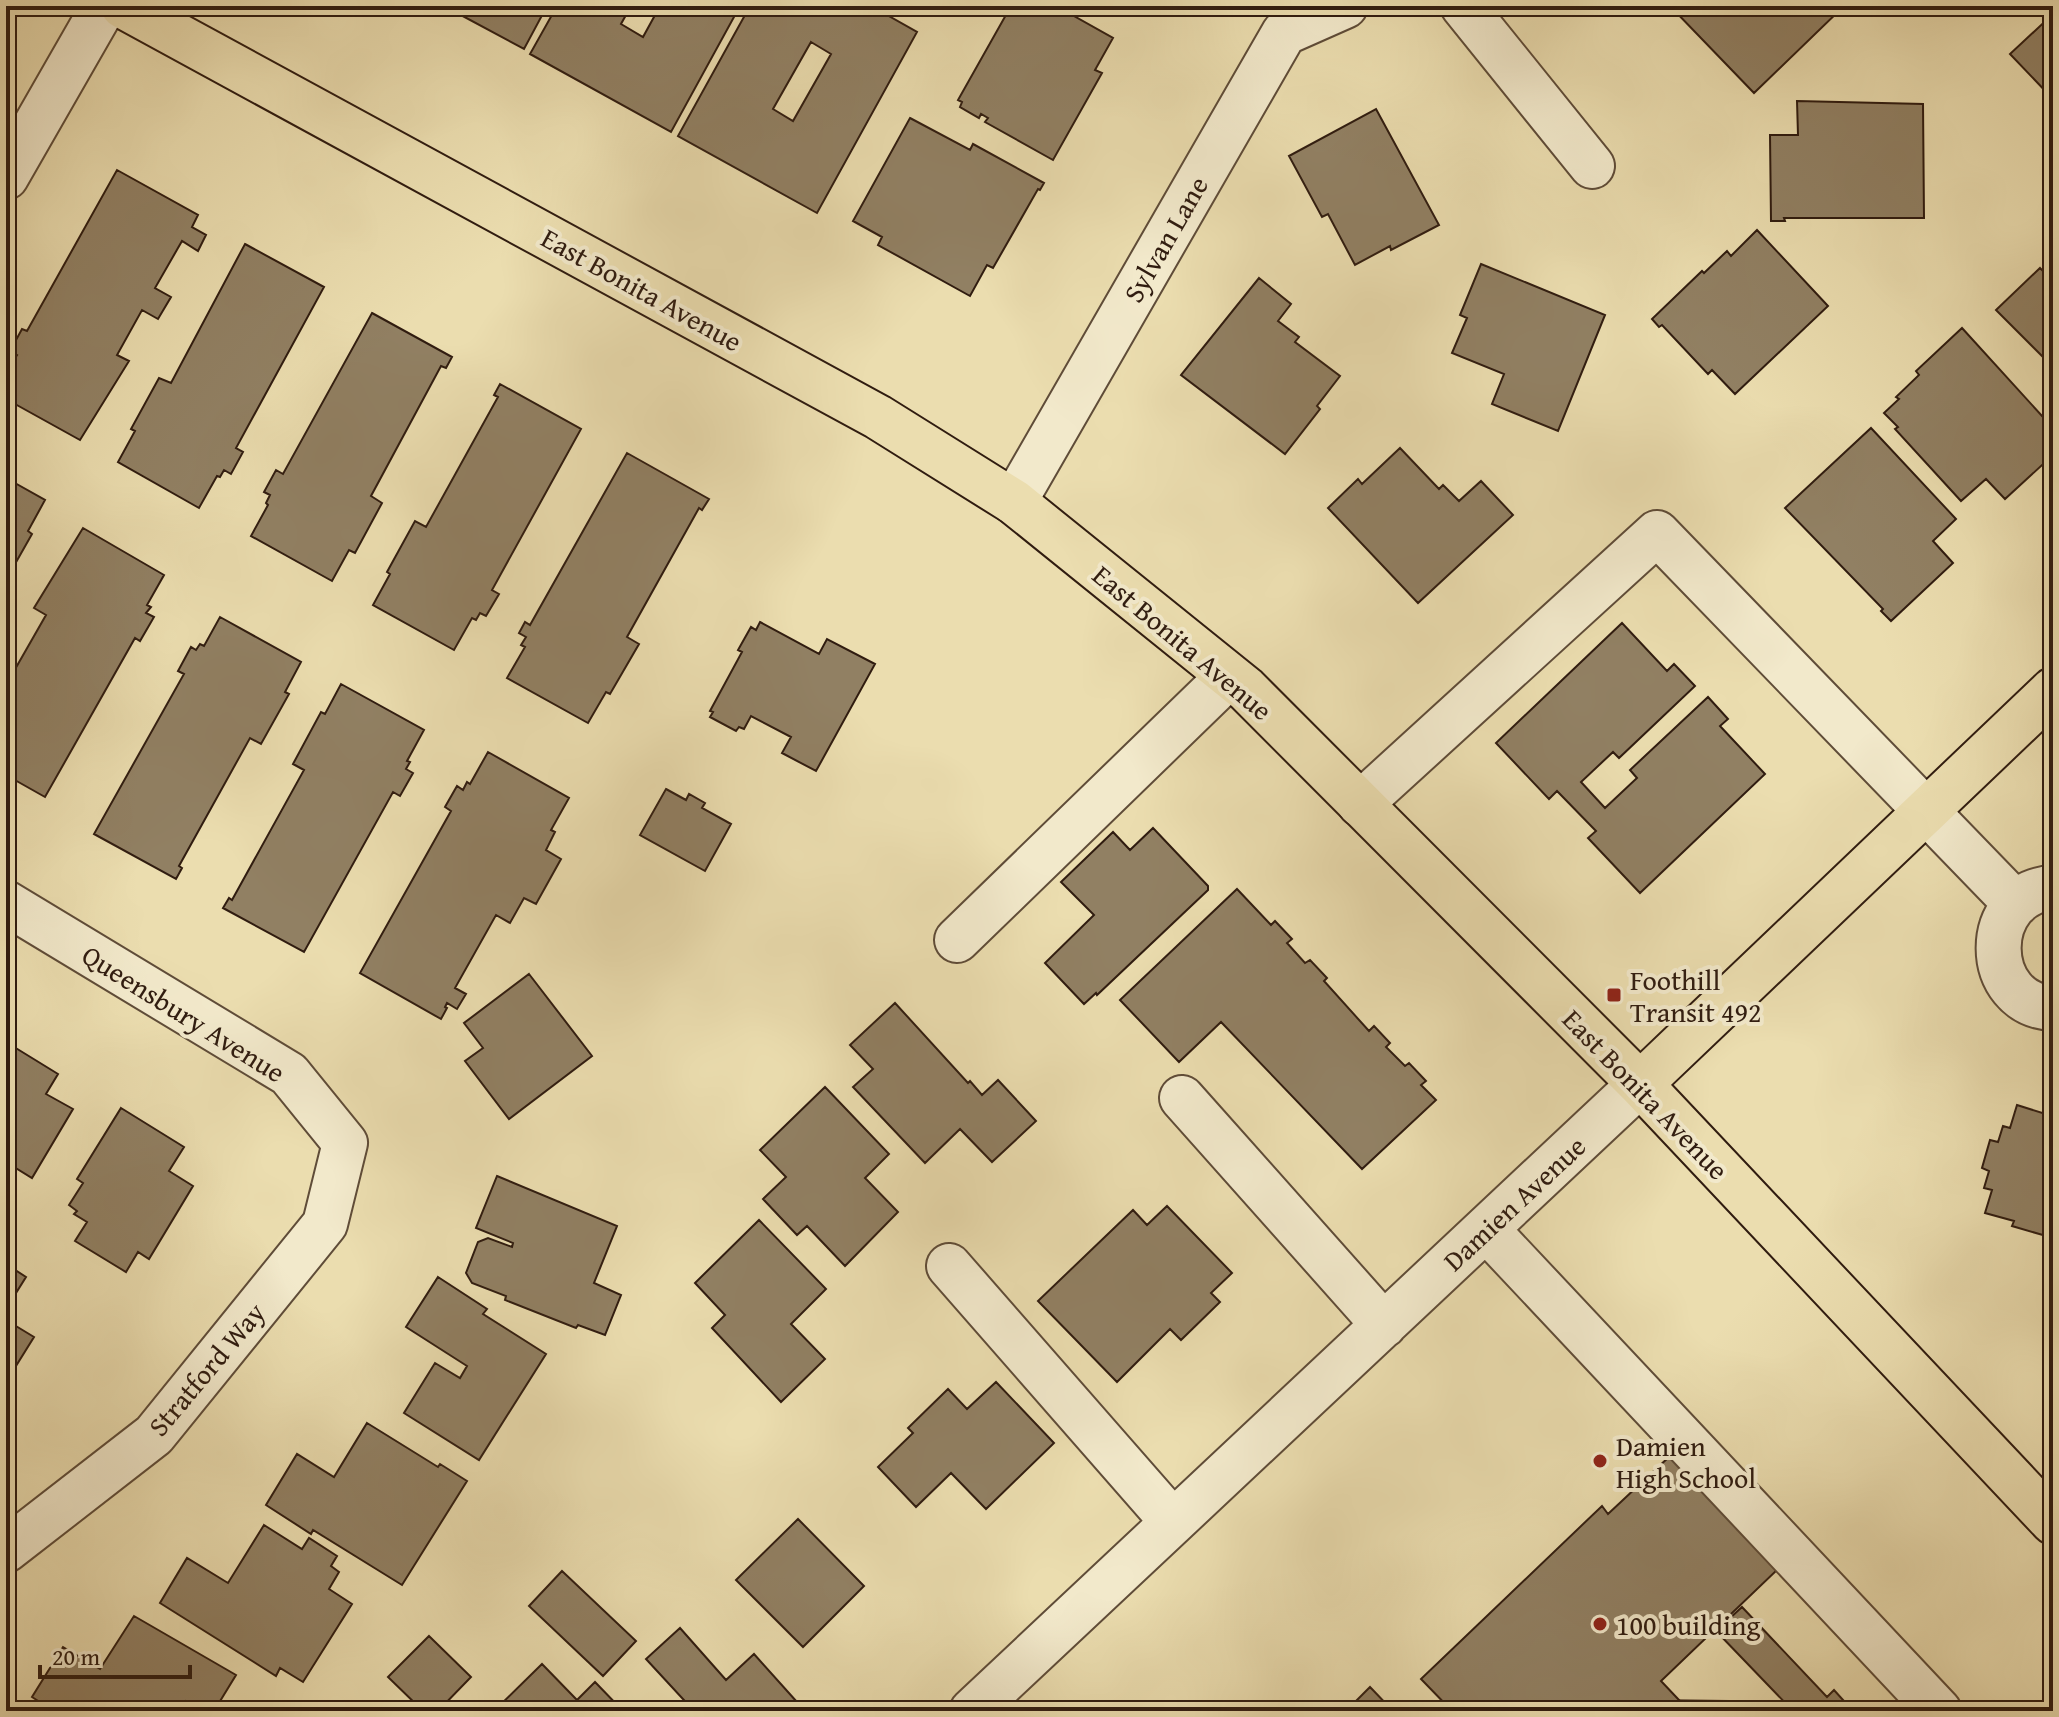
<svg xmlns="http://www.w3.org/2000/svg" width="2059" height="1717" font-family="'Gentium Book Plus',serif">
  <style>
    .green { fill: #cbbc94; stroke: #7e6c52; stroke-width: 2 }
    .building { fill: #918063; stroke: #301c10; stroke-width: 2; fill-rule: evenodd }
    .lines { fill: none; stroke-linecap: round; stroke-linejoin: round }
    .minor-casing { stroke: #5f4c38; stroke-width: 48 }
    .major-casing { stroke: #301c10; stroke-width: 48 }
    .minor { stroke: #f2e9cb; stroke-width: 44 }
    .major { stroke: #ebddaf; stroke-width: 44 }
    .poi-dot { fill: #8f2418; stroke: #f2e9cb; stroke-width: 3 }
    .labels { text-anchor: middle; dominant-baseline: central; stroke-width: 8; stroke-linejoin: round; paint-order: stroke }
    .street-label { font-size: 28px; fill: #301c10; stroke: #f2e9cb }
    .poi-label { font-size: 28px; fill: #301c10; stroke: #f2e9cb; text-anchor: start }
  </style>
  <rect width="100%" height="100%" fill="#ebddaf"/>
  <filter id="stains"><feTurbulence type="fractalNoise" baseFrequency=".0025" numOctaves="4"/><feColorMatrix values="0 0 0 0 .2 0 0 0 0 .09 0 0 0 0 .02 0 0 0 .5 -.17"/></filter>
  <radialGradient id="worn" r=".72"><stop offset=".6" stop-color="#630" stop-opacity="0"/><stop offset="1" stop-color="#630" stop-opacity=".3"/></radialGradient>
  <path class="green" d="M1679,1700L1729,1701L1739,1711H1667Z"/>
  <path class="building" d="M444,6H547L524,49Z
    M557,6H631L621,24L643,37L660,6H740L671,132L530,54Z
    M750,6H871L917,32L817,213L678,136ZM811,42L831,54L793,121L773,109Z
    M1011,6H1056L1113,38L1095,70L1102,73L1053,160L985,122L988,118L981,114L979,118L960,107L962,102L958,100Z
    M1670,6H1844L1754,93Z
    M2053,14V95L2051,97L2010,54Z
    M1797,101L1923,104L1924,218H1784L1785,221H1771L1770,135H1798Z
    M1376,109L1439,225L1391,250L1390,246L1355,265L1328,214L1322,217L1289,156Z
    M910,118L970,150L973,144L1044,183L1040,190L1038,189L993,268L987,265L970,296L878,245L882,237L853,221Z
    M117,170L198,215L192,227L206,235L198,251L182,241L155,288L171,297L158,319L142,310L117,355L129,361L80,440L6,399V381L15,365L12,363L17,355L10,351L22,329L27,331Z
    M1757,230L1828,306L1735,394L1712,370L1708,374L1662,325L1659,327L1652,319L1702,271L1704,273L1727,251L1731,256Z
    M245,244L324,287L236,448L243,452L231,474L224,470L220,477L217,476L199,508L118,462L135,431L131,429L159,378L171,383Z
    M1481,264L1605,315L1558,431L1492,404L1504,374L1452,353L1467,318L1460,315Z
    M2040,268L2053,281V367L1996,310Z
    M1259,278L1291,304L1278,321L1299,337L1295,342L1340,376L1317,406L1320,409L1285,454L1181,375Z
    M372,313L452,357L446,368L441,366L371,496L382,503L355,553L349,550L332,581L251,536L268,505L266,503L270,495L264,492L276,470L283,474Z
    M1962,328L2053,428V455L2005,499L1986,479L1961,501L1895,429L1898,427L1884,413L1899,399L1896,397L1919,375L1916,371Z
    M500,384L581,429L492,590L499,594L486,616L480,613L476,620L472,618L454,650L373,605L390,574L387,572L415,521L426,527L498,397L494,395Z
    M1871,428L1956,519L1933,541L1953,563L1891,621L1881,611L1883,609L1785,508Z
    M1400,448L1439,489L1443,485L1459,501L1481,481L1513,515L1418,603L1328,508L1358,479L1362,484Z
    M627,453L709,499L702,510L699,508L627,637L639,644L610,694L606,692L588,723L507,678L525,647L521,645L526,637L519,633L525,622L530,625Z
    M6,478L45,500L28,531L32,534L6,580Z
    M83,528L164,575L147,605L151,607L146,613L154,617L140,641L135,638L45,797L6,775V685L46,615L34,608Z
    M220,617L301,662L285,692L289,694L261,744L250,738L179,866L182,868L176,879L94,834L184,674L178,671L191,647L196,650L200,644L204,646Z
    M760,622L819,654L827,639L875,664L816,771L782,753L791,737L751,716L744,729L739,727L736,731L710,717L713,712L710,711L742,652L738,650L751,627L756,630Z
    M1622,623L1667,671L1674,664L1695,686L1619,758L1613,752L1581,782L1605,808L1637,778L1630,770L1708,697L1728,719L1720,726L1765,774L1640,893L1588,838L1596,831L1557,791L1549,799L1496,743Z
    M341,684L424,730L407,761L410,762L406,769L413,773L400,796L393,792L304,952L223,908L229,898L232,900L304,770L293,764L321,712L325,714Z
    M488,752L569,798L551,830L555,832L546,850L561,859L536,904L524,898L510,923L496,915L455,988L466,994L457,1009L447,1003L445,1007L447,1008L441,1019L360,973L451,811L445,807L457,786L463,790L467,782L470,784Z
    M666,789L686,800L689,794L705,803L702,808L731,824L705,871L640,835Z
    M1153,828L1208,886V890L1097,995L1096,993L1084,1004L1045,963L1094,915L1061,882L1113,832L1130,850Z
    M1237,889L1271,925L1275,921L1292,939L1287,943L1305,963L1310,960L1327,978L1324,981L1369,1031L1374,1026L1390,1043L1386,1047L1405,1066L1409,1063L1426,1081L1421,1085L1436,1100L1362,1169L1221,1022L1179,1062L1120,1000Z
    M529,974L592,1056L509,1119L465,1061L483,1048L464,1023Z
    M895,1003L968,1083L970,1081L982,1095L998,1080L1036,1121L992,1162L960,1129L925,1163L853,1087L873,1069L850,1045Z
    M6,1042L58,1074L46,1094L73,1109L32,1178L6,1162Z
    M825,1087L889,1154L865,1178L898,1212L845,1266L807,1226L797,1235L763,1199L786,1177L760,1150Z
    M2017,1105L2052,1116L2053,1113V1238L2012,1226L2014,1221L1985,1213L1992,1190L1984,1188L1989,1171L1982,1168L1990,1140L1998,1142L2003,1126L2010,1128Z
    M121,1108L184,1147L169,1171L193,1186L149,1259L138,1252L126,1272L75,1241L87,1222L74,1214L77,1211L69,1205L83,1183L77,1179Z
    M497,1176L617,1226L594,1283L621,1295L605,1335L578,1325L576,1328L505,1300L506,1296L472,1283L466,1273L478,1242L488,1238L512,1247L513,1243L476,1228Z
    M1167,1206L1232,1273L1211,1293L1220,1302L1181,1340L1170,1329L1117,1382L1038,1301L1133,1210L1147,1225Z
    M759,1220L826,1289L791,1324L825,1359L781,1402L712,1328L725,1315L695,1283Z
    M6,1264L26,1277L6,1309Z
    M438,1277L487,1309L483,1314L546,1354L479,1460L404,1413L435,1363L460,1378L467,1366L406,1327Z
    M6,1320L34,1337L6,1382Z
    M996,1382L1054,1443L986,1509L951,1473L916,1507L878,1467L913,1433L908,1428L948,1389L967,1409Z
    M367,1423L438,1467L440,1464L467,1481L402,1585L313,1530L311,1534L266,1505L297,1454L334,1477Z
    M1670,1456L1778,1569L1661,1681L1679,1700L1667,1711H1452L1421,1679L1602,1506L1608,1514Z
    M798,1519L864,1586L803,1647L736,1580Z
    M264,1525L302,1549L309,1538L337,1556L331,1566L339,1572L329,1589L352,1604L303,1682L280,1668L276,1676L160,1603L187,1558L228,1583Z
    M562,1571L636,1641L603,1676L529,1606Z
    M1742,1607L1827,1697L1834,1690L1853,1711H1793L1716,1631Z
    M134,1616L236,1675L214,1711H203L186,1701L180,1711H54L32,1697L63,1647L100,1669Z
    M680,1628L726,1680L754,1654L797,1702L787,1711H694L646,1659Z
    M429,1636L471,1677L438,1711H423L388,1677Z
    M542,1664L577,1700L595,1682L623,1711H494Z
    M1370,1687L1393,1711H1346Z"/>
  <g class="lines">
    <g class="minor-casing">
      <path id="minor" d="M1463,6L1592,166
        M6,177L104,6
        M1014,502L1284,33L1345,6
        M1360,804L1657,533L2016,904
        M2053,888C1980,892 1981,1005 2053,1008
        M6,903L289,1074L345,1143L325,1224L154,1435L6,1550
        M957,940L1229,676
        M1182,1098L1384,1325
        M1486,1229L1939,1711
        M949,1266L1173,1522
        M972,1711L1640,1084"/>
    </g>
    <g class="major-casing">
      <path id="major" d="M123,6L878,417L1014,502L1246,689L1640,1084L2053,1522
        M1640,1084L2053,690"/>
    </g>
    <use href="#minor" class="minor"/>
    <use href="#major" class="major"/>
  </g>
  <g class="poi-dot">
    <rect x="1606" y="987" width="16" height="16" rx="4"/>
    <circle cx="1600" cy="1461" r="8"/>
    <circle cx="1600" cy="1624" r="8"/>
  </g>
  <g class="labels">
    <g class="street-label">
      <text transform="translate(1165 239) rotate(-60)">Sylvan Lane</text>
      <text transform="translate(642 289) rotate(29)">East Bonita Avenue</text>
      <text transform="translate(1183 642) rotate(40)">East Bonita Avenue</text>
      <text transform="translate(184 1013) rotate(32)">Queensbury Avenue</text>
      <text transform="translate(1646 1094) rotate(46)">East Bonita Avenue</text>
      <text transform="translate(1514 1203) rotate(-43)">Damien Avenue</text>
      <text transform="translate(206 1369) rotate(-50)">Stratford Way</text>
    </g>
    <g class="poi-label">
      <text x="1630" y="979">Foothill<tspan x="1630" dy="32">Transit 492</tspan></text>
      <text x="1616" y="1445">Damien<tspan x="1616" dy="32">High School</tspan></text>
      <text x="1616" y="1624">100 building</text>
    </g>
  </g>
  <rect width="2059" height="1717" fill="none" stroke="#ebddaf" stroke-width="32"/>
  <rect x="8" y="8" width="2043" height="1701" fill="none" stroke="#301c10" stroke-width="4"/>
  <rect x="16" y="16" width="2027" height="1685" fill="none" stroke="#301c10" stroke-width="2"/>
  <path d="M40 1665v12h150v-12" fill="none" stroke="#301c10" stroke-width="4"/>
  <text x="52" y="1665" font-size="24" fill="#301c10" stroke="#f2e9cb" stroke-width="6" paint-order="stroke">20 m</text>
  <rect width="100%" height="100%" filter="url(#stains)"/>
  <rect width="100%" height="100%" fill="url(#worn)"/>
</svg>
